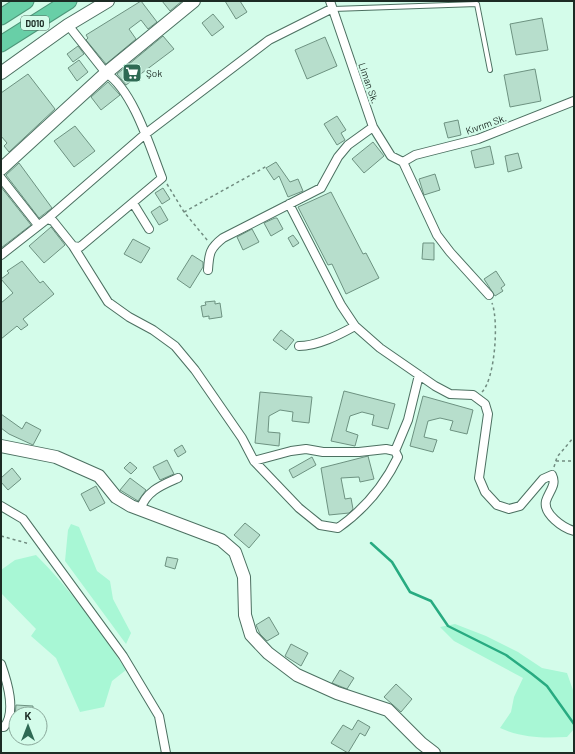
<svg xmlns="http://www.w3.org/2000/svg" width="575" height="754" font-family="Barlow,sans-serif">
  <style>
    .green { fill: #a8f7d5 }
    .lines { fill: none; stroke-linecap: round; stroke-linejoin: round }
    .stream { stroke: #28ab81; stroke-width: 2.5 }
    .building { fill: #b7decc; stroke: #6d9281 }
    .lane-casing { stroke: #4c7061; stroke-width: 6 }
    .street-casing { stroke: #4c7061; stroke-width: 10 }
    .secondary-casing { stroke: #4c7061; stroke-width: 14 }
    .highway-casing { stroke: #4d9679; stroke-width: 17 }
    .path { stroke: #718c80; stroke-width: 1.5; stroke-dasharray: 3 3; stroke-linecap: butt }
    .lane { stroke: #fff; stroke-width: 4 }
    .street { stroke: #fff; stroke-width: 8 }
    .secondary { stroke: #fff; stroke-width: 12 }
    .highway { stroke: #68cfa7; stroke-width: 15 }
    .labels { text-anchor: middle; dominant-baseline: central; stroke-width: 4; stroke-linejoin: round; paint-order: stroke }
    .shield { fill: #d4fcea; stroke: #536a5f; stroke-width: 1 }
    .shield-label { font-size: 9px; font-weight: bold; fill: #1c2b24 }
    .poi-label { font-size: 10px; fill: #1c2b24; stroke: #d4fcea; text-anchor: start }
    .street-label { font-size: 10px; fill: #1c2b24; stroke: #d4fcea }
  </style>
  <rect width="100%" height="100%" fill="#d4fcea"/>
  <path class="green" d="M71,524L79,527L97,571L110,581L113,599L131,633L126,644L65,561L68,530Z
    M36,555C71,590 99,629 126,670L112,681L104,707L80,712L56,658L31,636L36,629L1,593V570L15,560Z
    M455,624L486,636L518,652L542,668L567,673L574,693V729L567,737C543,738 522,738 500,728L511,712L514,697L523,678L454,641L440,627Z"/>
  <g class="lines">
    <path class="stream" d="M371,543L392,562L410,592L431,601L448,626L506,655L532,674L547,686L574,724"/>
  </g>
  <path class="building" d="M141,1L157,22L148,29L141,20L129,29L136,39L106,64L86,40L88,38L86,35Z
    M162,1H182L170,11Z
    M225,1H240L247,12L236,19Z
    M213,14L224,27L212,36L202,23Z
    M542,18L548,50L516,55L510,24Z
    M163,36L174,49L126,85L117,74Z
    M325,37L337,66L307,79L295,50Z
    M78,46L84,54L73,62L67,54Z
    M79,60L88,72L77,81L68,68Z
    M535,69L541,101L510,107L504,75Z
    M28,74L55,109L9,152L4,146L7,143L1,136V93Z
    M108,82L120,95L101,110L91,97Z
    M337,116L346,130L341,133L345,140L337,145L324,124Z
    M458,120L461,135L448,138L444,123Z
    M75,126L95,151L74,167L54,141Z
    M373,142L384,156L364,173L352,159Z
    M490,146L494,164L475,168L471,151Z
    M518,153L522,168L508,172L505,156Z
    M276,162L290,182L298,179L303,191L288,197L279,176L274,180L266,168Z
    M19,163L52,208L39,218L6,175Z
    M435,174L440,190L424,195L419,179Z
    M1,187L31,225L1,248Z
    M163,188L170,199L162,204L155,193Z
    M331,192L363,254L366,253L379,278L346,294L332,264L328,265L298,207Z
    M160,206L168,220L159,225L151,212Z
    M275,218H277L283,229L271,236L264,223Z
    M51,227L65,245L44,263L29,246Z
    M252,229L259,242L243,250L237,237Z
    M293,235L299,243L293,247L288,238Z
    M133,239L150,248L141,263L124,254Z
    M423,243H434V260L422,259Z
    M192,255L203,262V267L190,288L177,279Z
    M22,261L40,283L43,281L54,294L23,319L28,325L21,330L17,326L1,339V303L13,293L1,279L9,273L7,271Z
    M496,271L505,285L501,288L503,291L495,296L484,279Z
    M215,301V304L220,303L222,317L209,319V316L203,317L201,306L206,305L205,302Z
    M281,330L294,340L286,350L273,340Z
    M344,391L395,404L388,429L372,425L374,415L362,412L350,416L346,431L358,435L355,446L331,441Z
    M260,392L312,397L309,423L292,421L293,412L280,410L269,416L268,432L280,433L279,446L255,443Z
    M423,396L473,410L467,434L450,430L453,421L440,418L428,421L424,437L437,440L433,452L410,446Z
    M1,414L22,429L26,422L41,430L33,445L9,434L1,428Z
    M182,445L186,452L178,457L174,450Z
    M368,456L374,479L360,482L359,477L341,478L345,499L351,498L353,509L349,513L329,515L321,468Z
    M312,457L316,465L293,478L289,470Z
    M167,460L174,474L160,480L153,467Z
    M130,462L137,468L131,474L124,468Z
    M12,468L21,479L8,490L1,482V478Z
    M130,478L146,490L138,501L120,490Z
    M96,486L105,503L90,511L81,494Z
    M245,523L260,535L249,548L234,535Z
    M167,557L178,559L175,569L165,566Z
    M269,617L279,634L267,641L260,634L256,625Z
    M291,644L308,653L301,666L285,656Z
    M340,670L354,678L347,689L332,683Z
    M396,684L412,699L401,712L384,697Z
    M16,705L33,706V714H16L15,717Z
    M358,720L370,727L365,736L360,733L348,753L331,743L343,725L352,730Z"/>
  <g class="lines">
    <g class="lane-casing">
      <path id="lane" d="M333,9L477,4L490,70"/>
    </g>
    <g class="street-casing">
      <path id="street" d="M330,1L373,127L391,156L403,162
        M403,162L415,155L478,139L574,101
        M403,162L437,235L450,252L489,295
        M1,178L38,225
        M133,203L149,229
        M289,204L341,305L355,326L380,348L435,386L450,394L473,395L485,404L488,414L479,478L485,492L497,505L509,509L520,506L543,479L552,475C557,485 549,491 546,501C543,514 563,528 574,531
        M47,219L53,221L73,246L80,247L162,178C150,147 133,90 106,73L68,25
        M73,246L108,302L129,317L153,330L175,346L195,370L242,438L254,461L299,508L320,525L338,528C365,509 384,486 398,457L395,451L386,449L359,452H323L306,449L291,451L254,461
        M1,255L47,219L144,135L269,40L331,9
        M208,270C209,253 210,248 223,238L321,188L338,157L348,145L373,127
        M299,346C318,346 339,335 355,326
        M395,451L408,420L419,375
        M1,506L23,519L123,656L159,716L166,753
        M140,510C146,491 162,485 178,478
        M1,664C7,681 17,712 4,727H1"/>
    </g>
    <g class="secondary-casing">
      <path id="secondary" d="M1,73L68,25L108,1
        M1,169L106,73L194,1
        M1,446L56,457L99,476L116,497L131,506L221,540L235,552L244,577L245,615L251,635L268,653L297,675L337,693L388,710L421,743L434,753"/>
    </g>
    <g class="highway-casing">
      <path id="highway" d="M1,17L26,1
        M1,44L69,1"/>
    </g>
    <path class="path" d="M167,184L184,212L208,241
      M184,212L267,166
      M482,392C495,379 499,321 492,303
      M556,461H574
      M554,467L557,457L574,437
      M1,536L30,544"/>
    <use href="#lane" class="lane"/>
    <use href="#street" class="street"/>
    <use href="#secondary" class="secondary"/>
    <use href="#highway" class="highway"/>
  </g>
  <defs>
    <g id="supermarket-square" transform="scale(1)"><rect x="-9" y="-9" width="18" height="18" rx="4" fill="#2f6a54" stroke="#d4fcea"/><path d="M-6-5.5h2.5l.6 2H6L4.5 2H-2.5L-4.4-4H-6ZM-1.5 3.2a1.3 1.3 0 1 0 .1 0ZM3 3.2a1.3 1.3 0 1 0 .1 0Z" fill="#fff"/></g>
  </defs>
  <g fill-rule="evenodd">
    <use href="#supermarket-square" x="132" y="73"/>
  </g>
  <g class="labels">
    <rect class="shield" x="21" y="16" width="28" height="14" rx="3"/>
    <g class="shield-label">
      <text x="35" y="23">D010</text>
    </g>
    <g class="poi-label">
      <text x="146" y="73">Şok</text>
    </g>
    <g class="street-label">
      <text transform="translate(369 83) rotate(71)">Liman Sk.</text>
      <text transform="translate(486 124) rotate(-19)">Kıvrım Sk.</text>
    </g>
  </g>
  <rect width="575" height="754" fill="none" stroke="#1c2b24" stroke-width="4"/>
  <g transform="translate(28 726)"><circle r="19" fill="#d4fcea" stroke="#8aa89b"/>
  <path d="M0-3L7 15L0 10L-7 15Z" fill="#2f6a54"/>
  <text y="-6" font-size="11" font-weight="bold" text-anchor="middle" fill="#1c2b24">K</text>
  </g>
</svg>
